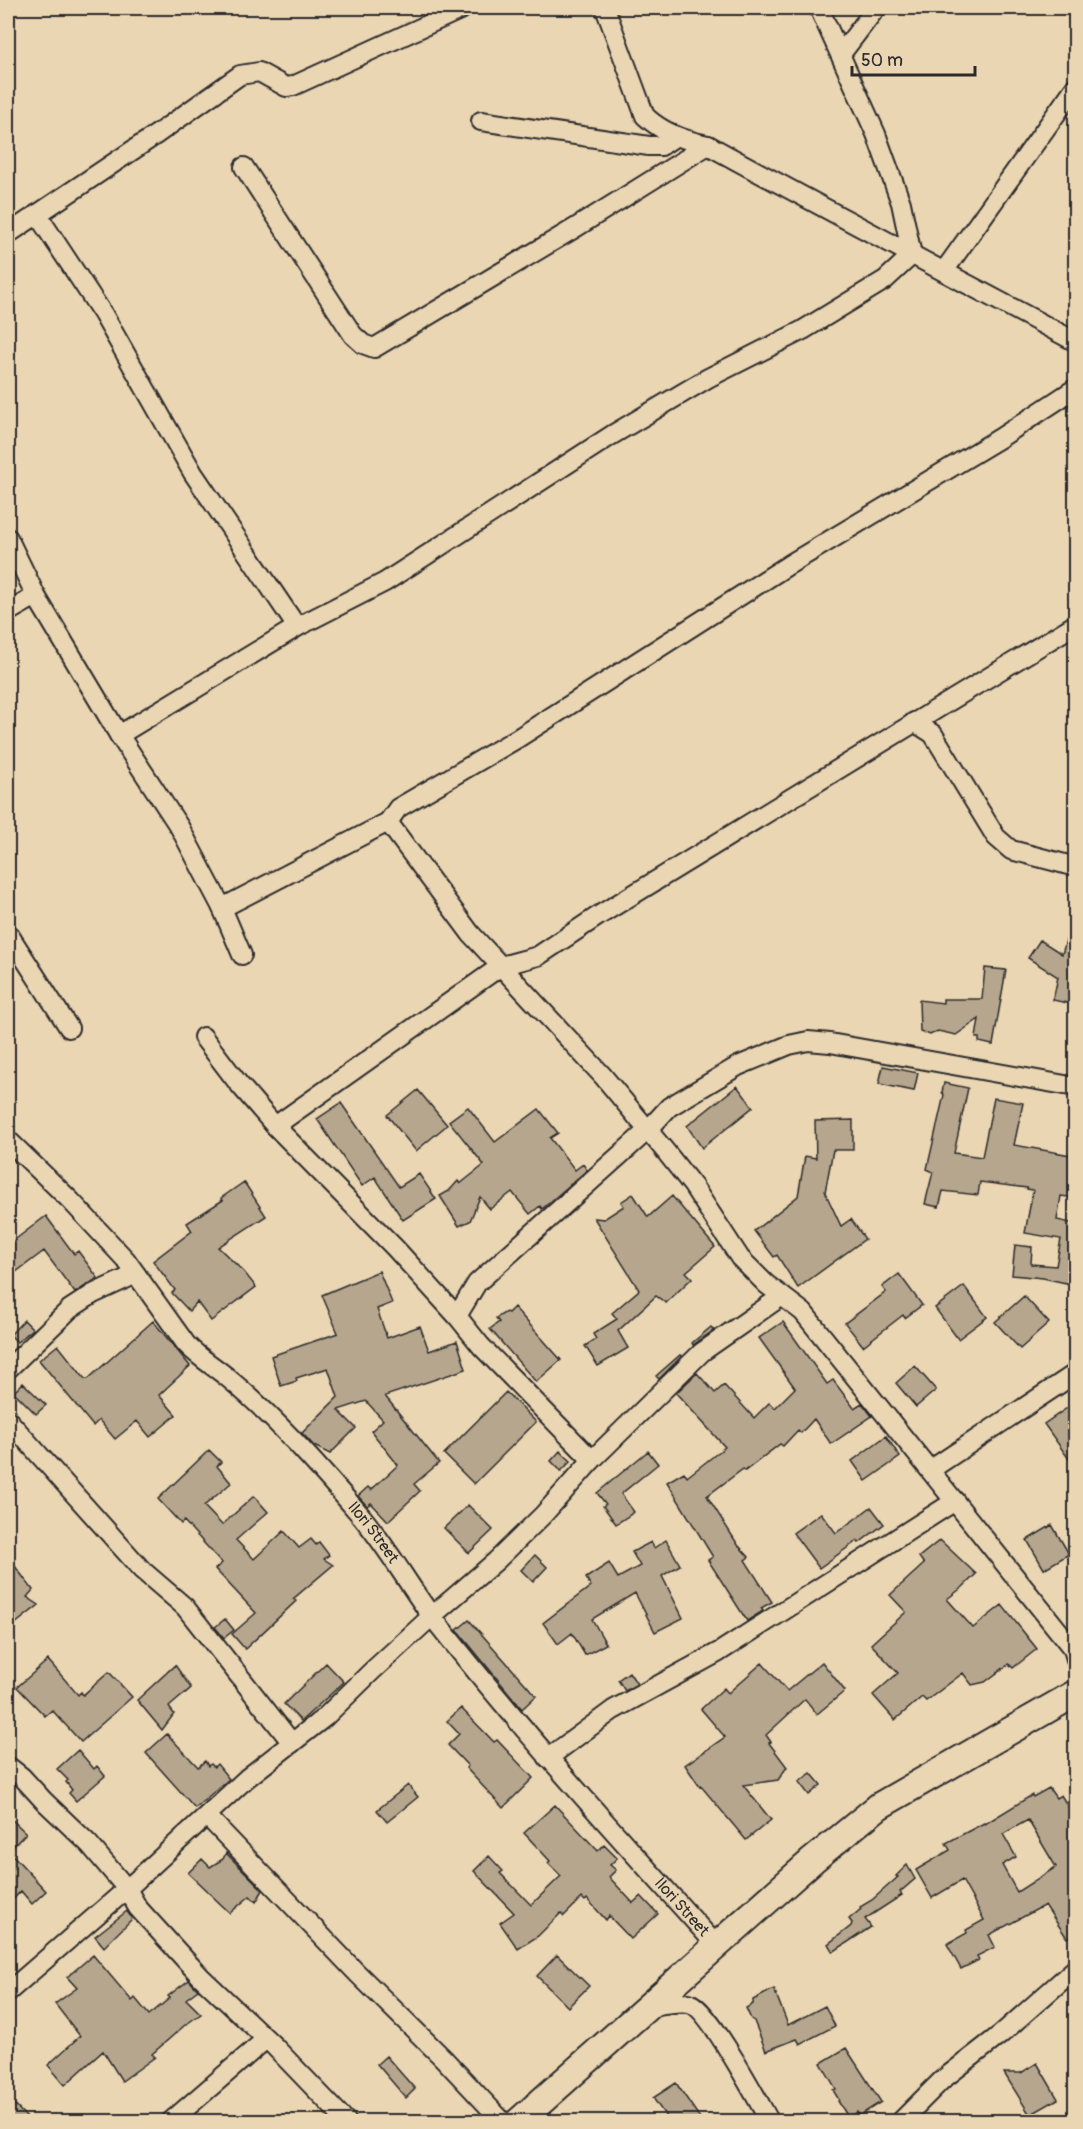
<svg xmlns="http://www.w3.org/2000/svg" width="1083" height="2129" font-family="Pangolin,sans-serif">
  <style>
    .building { fill: #b6a68e; stroke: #2b2b2b; stroke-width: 1.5; fill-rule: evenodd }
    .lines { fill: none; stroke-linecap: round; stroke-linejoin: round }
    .street-casing { stroke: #2b2b2b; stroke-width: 22 }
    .secondary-casing { stroke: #2b2b2b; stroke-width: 30 }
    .street { stroke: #ebd6b4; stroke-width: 18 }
    .secondary { stroke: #ebd6b4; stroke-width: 26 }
    .labels { text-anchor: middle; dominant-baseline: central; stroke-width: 5; stroke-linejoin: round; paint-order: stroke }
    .street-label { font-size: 16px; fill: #2b2b2b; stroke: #ebd6b4 }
  </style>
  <rect width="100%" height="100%" fill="#ebd6b4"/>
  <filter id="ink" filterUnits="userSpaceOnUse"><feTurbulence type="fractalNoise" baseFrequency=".0167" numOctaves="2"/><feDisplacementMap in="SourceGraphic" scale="12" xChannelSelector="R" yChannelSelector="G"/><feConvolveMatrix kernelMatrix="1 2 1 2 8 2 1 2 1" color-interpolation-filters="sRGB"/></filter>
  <g filter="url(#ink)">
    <path class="building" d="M1072,920H1076V1005L1053,1000L1058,977L1028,958L1040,940L1062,954Z
      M985,968L1006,970L993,1045L979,1042V1038H976L979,1019L956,1035L938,1031L930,1035L920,1031L919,1000L943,1003V999H982Z
      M883,1066L918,1073L914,1091L879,1084Z
      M944,1083L968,1088L954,1153L982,1157L994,1098L1023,1103L1014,1145L1076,1156V1198L1061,1196L1057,1220L1076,1224V1264L1071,1284L1043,1278L1012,1275L1015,1245L1032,1247L1031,1264L1056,1266L1061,1239L1025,1233L1033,1190L1027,1189V1188L980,1182L978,1195L943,1191L939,1207L925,1204L933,1172L927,1169L944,1095L942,1092Z
      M737,1086L753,1107L702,1148L687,1126Z
      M418,1090L447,1125L416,1151L387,1115Z
      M341,1103L399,1187L419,1174L436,1199L403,1220L375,1177L362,1186L317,1119Z
      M468,1107L495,1142L539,1109L558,1133L550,1138L575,1170L583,1164L587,1170L542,1209L540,1206L530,1214L512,1192L490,1209L480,1197L470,1221L459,1226L440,1196L449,1191L458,1181L460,1184L484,1165L449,1121Z
      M853,1120V1150H833L825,1192L841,1226L851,1219L865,1239L798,1288L777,1255L774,1257L754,1231L798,1196L805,1156L816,1158L815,1121Z
      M244,1182L266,1216L218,1247L244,1272L256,1287L211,1321L197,1302L189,1311L172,1293L175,1290L153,1261L192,1231L187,1223L223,1200L221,1198Z
      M633,1194L648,1217L672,1196L715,1247L686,1272L692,1278L666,1303L656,1296L618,1331L628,1348L598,1366L585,1346L596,1339L593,1334L617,1319L612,1313L639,1290L594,1218L604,1219L624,1206L621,1202Z
      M46,1216L74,1254L78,1251L98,1278L75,1293L44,1251L8,1278V1245Z
      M379,1271L392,1303L377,1309L387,1338L420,1326L429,1351L457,1341L466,1369L385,1396L439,1463L414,1484L420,1491L388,1521L371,1503L367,1506L358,1496L368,1487L371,1490L398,1465L371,1431L383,1420L366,1401L338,1410L356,1428L330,1454L314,1446L302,1433L338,1397L328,1368L296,1378L297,1381L281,1386L271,1356L338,1333L322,1295Z
      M899,1274L922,1305L905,1318L903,1315L863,1346L845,1323L886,1292L882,1287Z
      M964,1286L987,1317L958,1339L935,1308Z
      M1024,1296L1049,1323L1020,1349L995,1322Z
      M514,1307L561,1360L536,1382L490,1329L499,1322L496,1318L506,1312L508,1313Z
      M24,1320L33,1329L17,1342L10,1335Z
      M153,1321L190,1366L159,1395L176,1415L150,1437L137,1421L115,1439L99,1420L93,1426L39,1360L58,1345L85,1379H88Z
      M783,1322L827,1384L833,1380L854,1408L862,1403L872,1416L831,1444L814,1419L801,1433L798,1430L783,1446L780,1444L745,1471L743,1469L707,1496L738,1545L749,1557L745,1560L772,1602L761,1608L763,1611L747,1621L708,1560L713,1557L667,1482L684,1472L687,1477L725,1447L676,1393L697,1373L715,1393L724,1385L754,1418L769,1403L775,1408L795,1388L759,1338Z
      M711,1327L714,1330L693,1345L692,1343Z
      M680,1355L682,1356L659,1379L656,1376Z
      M915,1366L936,1390L916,1407L896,1383Z
      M23,1383L46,1405L36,1414L14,1392Z
      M506,1392L536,1422L474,1484L444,1454Z
      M1070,1406L1076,1413V1469L1044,1424Z
      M886,1436L900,1457L866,1481L852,1461Z
      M209,1450L221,1462L217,1466L231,1483L204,1506L222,1525L254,1496L268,1512L236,1540L254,1559L284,1531L299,1548L311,1539L316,1545L319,1542L329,1555L324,1559L333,1565L293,1599L296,1601L245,1649L232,1634L256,1613L215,1569L222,1563L184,1521L181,1524L158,1499Z
      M560,1451L571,1461L561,1471L551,1461Z
      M648,1451L658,1464L621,1494L634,1512L616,1524L603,1506L606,1504L597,1493Z
      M468,1505L493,1530L469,1553L444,1528Z
      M871,1507L884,1524L859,1543L857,1541L819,1568L793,1533L821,1513L836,1533Z
      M1052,1525L1069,1554L1044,1569L1027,1540Z
      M666,1540L680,1565L662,1576L683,1618L655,1632L635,1593L592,1619L606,1644L585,1655L572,1633L558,1644L543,1623L591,1586L586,1578L609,1563L618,1578L640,1566L632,1552L651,1542L654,1548Z
      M940,1540L976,1574L963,1587L947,1599L973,1628L1002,1605L1037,1649L1013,1668L1009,1664L985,1682L972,1685L963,1673L926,1701L922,1697L895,1720L873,1695L898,1673L871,1644L906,1612L890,1595L924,1564L919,1557Z
      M535,1555L547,1567L533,1582L521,1570Z
      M8,1557L33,1590L27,1597L39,1605L15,1624L8,1615Z
      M225,1619L234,1630L224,1638L215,1627Z
      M469,1620L536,1696L522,1709L457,1630Z
      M48,1660L78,1695L81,1692L83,1695L109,1672L132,1697L81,1742L52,1710L45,1716L17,1687Z
      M822,1662L845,1691L817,1714L805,1699L766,1735L771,1742L769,1743L787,1767L778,1780L743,1785L771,1820L746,1840L701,1786L700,1787L685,1765L725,1737L701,1709L724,1688L728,1693L762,1663L787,1691Z
      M326,1663L344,1682L301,1721L284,1704Z
      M175,1665L191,1688L169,1707L174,1714L162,1730L137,1700Z
      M629,1672L637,1684L625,1691L618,1680Z
      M461,1708L494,1742L497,1740L533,1778L503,1808L466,1768L468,1766L448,1745L459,1734L447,1721Z
      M167,1734L198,1767L205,1761L208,1766L211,1764L214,1767L217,1764L229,1779L195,1808L146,1753Z
      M78,1750L94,1769L97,1766L105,1776L76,1801L69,1793L72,1790L66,1782L68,1780L57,1769Z
      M811,1773L821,1785L809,1795L799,1782Z
      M408,1785L418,1797L387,1822L377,1810Z
      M1049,1788L1056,1798L1061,1795L1076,1820V1933L1067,1938L1045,1905L989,1935L995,1947L977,1956L979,1960L961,1969L947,1944L967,1933L966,1930L984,1920L962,1880L932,1898L916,1870L950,1850L946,1843L984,1823L985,1824L1032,1795L1033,1797ZM1028,1820L1056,1867L1017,1892L1002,1865L1016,1857L1003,1834Z
      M555,1805L598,1851L604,1845L617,1858L610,1865L616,1870L609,1877L633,1903L641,1896L658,1914L631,1939L609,1916L606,1920L587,1899L585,1901L582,1898L564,1916L561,1913L538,1936L518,1949L500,1923L514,1913L474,1871L489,1856L503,1871L500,1873L531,1905L561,1876L548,1863L550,1861L524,1833Z
      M8,1816L26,1833L9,1851L46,1891L32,1904L21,1891L8,1905Z
      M226,1853L263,1890L256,1902L250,1896L230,1913L188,1873L202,1859L210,1867L223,1859Z
      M907,1865L915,1879L900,1892L902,1895L865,1919L871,1927L833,1952L828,1944L851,1926L852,1923L849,1919L861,1909L860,1907L872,1900L898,1877L896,1876Z
      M127,1911L132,1919L104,1947L95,1936Z
      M93,1955L132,2001L135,1998L149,2015L170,1998L168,1996L189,1980L198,1990L186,1999L201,2014L185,2025L152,2054L155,2057L122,2081L103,2051L65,2085L48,2065L80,2036L55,2004L77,1988L67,1977Z
      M557,1955L589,1986L568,2007L537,1976Z
      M774,1989L788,2025L825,2006L835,2026L800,2044L797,2039L766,2051L754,2021L751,2019L746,2008L753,2004V2000Z
      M846,2048L881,2102L859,2116L857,2112L848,2117L838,2101L839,2100L833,2090L836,2089L821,2063Z
      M386,2056L415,2089L406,2098L377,2064Z
      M1037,2063L1058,2099L1030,2115L1004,2073H1021Z
      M676,2083L702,2121H669L653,2098Z
      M8,2098L30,2121H8Z"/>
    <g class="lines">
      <g class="street-casing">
        <g id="street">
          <path d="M605,8L645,116C663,133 684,140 708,145C830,212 953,276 1076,342"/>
          <path d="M841,54L876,8"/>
          <path d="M481,121L649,146H661L676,136"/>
          <path d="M244,167L353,335L363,344L374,348L575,228L708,145"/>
          <path d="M37,214L103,314L193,473L297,627"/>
          <path d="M8,234L157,134L240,75L259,72L286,87L293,86L464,8"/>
          <path d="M944,271L1076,86"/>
          <path d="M8,538L36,596L119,735L180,828L222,908L242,955"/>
          <path d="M8,612L36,596"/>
          <path d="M914,722L933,734L996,837L1011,850L1076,867"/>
          <path d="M119,735L297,627L385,582L612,435L708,378L803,330L885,280L912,255L901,203L876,134L819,8"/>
          <path d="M388,822L471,934L603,1076L666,1152L693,1186L740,1258L766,1284L803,1312L1073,1649L1076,1659"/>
          <path d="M222,908L388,822L398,808L518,738L790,564L1000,438L1076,388"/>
          <path d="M8,933L69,1028"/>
          <path d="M203,1037L238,1083L275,1126L395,1248L457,1316L481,1346L592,1460"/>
          <path d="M275,1126L501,966L538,956L598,916L1076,624"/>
          <path id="s1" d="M8,1140L71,1201L126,1260L186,1344C199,1358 214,1366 228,1378C274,1416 318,1466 357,1511C386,1544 407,1583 433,1618C523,1732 620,1839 717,1946"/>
          <path d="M457,1316L477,1283L648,1130L669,1107L738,1066L789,1045L808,1041L830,1043L1076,1087"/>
          <path d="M8,1369L70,1309L93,1294L136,1274"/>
          <path d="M8,1420L142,1570L185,1607L292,1743"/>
          <path d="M930,1470L1076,1373"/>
          <path d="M548,1758L613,1710L719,1652L955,1501"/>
          <path d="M8,1766L22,1777L44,1801L89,1844L127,1889L138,1908L201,1977L274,2046L347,2122"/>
          <path d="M207,1816L357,1973L444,2059L503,2122"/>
          <path d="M8,1992L127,1889L247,1778L325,1717L372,1671L432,1616L496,1561L543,1515L592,1460L702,1352L782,1296"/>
          <path d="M647,2007C660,2005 676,2001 689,2003C708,2007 758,2101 770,2122"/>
          <path d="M170,2122L266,2039"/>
          <path d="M900,2122L942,2080L1000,2035L1076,1968"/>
        </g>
      </g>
      <g class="secondary-casing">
        <path id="secondary" d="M518,2122L813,1860L879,1806L1076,1693"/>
      </g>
      <use href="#street" class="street"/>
      <use href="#secondary" class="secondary"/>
    </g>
  </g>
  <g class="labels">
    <g class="street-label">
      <text stroke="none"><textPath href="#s1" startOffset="538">Ilori Street</textPath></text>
      <text stroke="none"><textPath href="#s1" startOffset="1024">Ilori Street</textPath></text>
    </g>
  </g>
  <rect width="1083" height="2129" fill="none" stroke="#ebd6b4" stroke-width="30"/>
  <rect x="15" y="15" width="1053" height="2099" fill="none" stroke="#2b2b2b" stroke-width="2" filter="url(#ink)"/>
  <path d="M852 66v9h123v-9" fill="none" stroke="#2b2b2b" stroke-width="3"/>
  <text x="861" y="66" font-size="18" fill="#2b2b2b" stroke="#ebd6b4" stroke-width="4.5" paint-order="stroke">50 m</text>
</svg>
